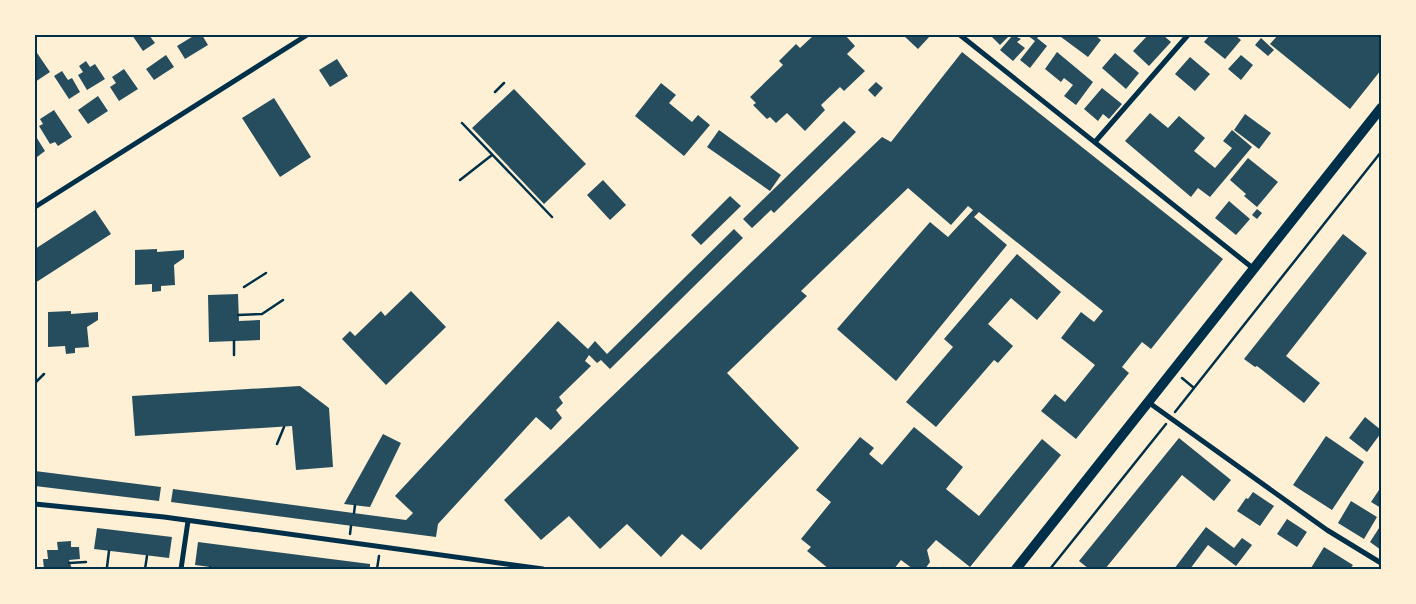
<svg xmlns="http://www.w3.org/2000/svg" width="1416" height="604" font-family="'Open Sans',sans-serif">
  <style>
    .building { fill: #264d5e }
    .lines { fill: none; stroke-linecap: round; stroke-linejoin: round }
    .path { stroke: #003049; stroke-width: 2.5 }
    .minor { stroke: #003049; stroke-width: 5 }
    .primary { stroke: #003049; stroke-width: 10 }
    .neatline { fill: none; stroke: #003049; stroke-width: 2 }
  </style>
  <rect width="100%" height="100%" fill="#fdf0d5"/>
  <path class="building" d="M132,35H149L155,43L143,51Z
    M195,35H202L208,45L185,59L177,46Z
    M814,35H845L855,46L847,54L865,71L844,91L840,87L821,105L825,110L805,131L787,113L776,123L770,117L767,119L753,105L756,103L750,97L783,65L779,61L796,44L800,48Z
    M903,35H931L918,49Z
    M990,35H1010L1000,45Z
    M1013,35L1021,39L1017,42L1025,48L1013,61L1000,50Z
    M1027,35H1040L1037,38L1047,46L1030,68L1020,60L1035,41Z
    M1062,35H1095L1101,40L1088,57L1061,37Z
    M1148,35H1163L1171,42L1149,66L1133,51Z
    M1210,35H1235L1241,40L1225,59L1204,42Z
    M1278,35H1381V70L1350,109L1270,44Z
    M1261,38L1274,50L1268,56L1255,45Z
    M35,50L50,72L35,82Z
    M962,52L1223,259L1151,349L1142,342L1122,367L1129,373L1076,439L1041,411L1055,394L1065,402L1095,365L1061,338L1081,312L1094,322L1103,311L979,212L974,217L1007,245L896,381L837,329L930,222L948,237L973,210L968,206L951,225L908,188L801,291L807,296L727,373L799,448L701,550L682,534L661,557L627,524L600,549L569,516L541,540L504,500L882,137L891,142Z
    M1057,52L1093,82L1076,105L1064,96L1073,85L1064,78L1061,82L1045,69Z
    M1115,53L1139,73L1126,89L1102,68Z
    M166,55L174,67L154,80L146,69Z
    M1241,55L1253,65L1241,80L1228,69Z
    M1190,57L1210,74L1195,91L1175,74Z
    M337,59L348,76L330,87L319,70Z
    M86,61L90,67L95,64L105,79L87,90L78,75L83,72L79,66Z
    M124,69L138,89L119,101L110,87L116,83L112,77Z
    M62,71L68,80L72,78L80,92L69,99L54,76Z
    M876,82L883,88L875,97L868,90Z
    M661,83L676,95L669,103L692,122L698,115L710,125L684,156L635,116Z
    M1102,88L1122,104L1109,119L1103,114L1098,121L1084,109Z
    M514,89L586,164L544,204L472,128Z
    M98,96L108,111L88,124L78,110Z
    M274,98L311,157L280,177L242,118Z
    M54,110L72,137L58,146L55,142L50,144L39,126L43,124L40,119Z
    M1150,113L1168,128L1179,116L1205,138L1194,151L1215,168L1232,148L1223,141L1232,130L1252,147L1210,197L1198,188L1191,197L1125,141Z
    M1245,114L1271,133L1259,149L1234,130Z
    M844,121L856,132L774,213L771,210L752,228L743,219Z
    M719,130L781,175L770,191L707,147Z
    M35,135L45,151L37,157L35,154Z
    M1248,158L1278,182L1257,207L1244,196L1246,194L1230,180Z
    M603,180L626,205L610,220L587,195Z
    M730,196L741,206L701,245L691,235Z
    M1229,201L1250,219L1236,235L1215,218Z
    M1257,209L1262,213L1257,219L1252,215Z
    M95,210L111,234L35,283V249Z
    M734,229L743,238L610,369L601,360L597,363L589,355L585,361L591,366L559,397L563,403L556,410L562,418L551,430L536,417L438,524L436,537L171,502L173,489L406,520L413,513L395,496L558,321L588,349L595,341L607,354Z
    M1343,234L1367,253L1286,356L1320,383L1304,403L1257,366L1255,367L1244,359Z
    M157,249V252L184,250V258L174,265L175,285L161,286V291L152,292V284L135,285V250Z
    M1017,254L1061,292L1037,320L1011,298L988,324L1013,346L998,363L994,360L936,427L906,402L953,347L944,339Z
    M411,291L446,327L386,385L342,339L350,331L355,336L381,311L385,316Z
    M238,294L239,321L260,320V340L209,342L208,295Z
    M71,311V314L98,312V320L87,327L89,347L75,348V353L66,354L65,346L48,347V312Z
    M300,386L329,408L333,467L296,470L292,426L135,436L132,396Z
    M1365,417L1381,430V433L1367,452L1349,438Z
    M914,427L963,467L946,489L979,516L1042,439L1061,455L970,567L936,540L927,550L930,562L925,569H913L901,560L894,569H829L807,551L811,547L801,539L831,502L816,490L860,437L874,448L869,454L882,465Z
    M383,434L401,443L370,507L344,504Z
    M1326,436L1364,462L1332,510L1293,485Z
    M1179,438L1231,480L1214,501L1182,475L1105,569H1089L1079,561Z
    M35,471L161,487L159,501L35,486Z
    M1381,487V508L1371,502Z
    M1253,492L1274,506L1260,526L1237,511L1246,498L1248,499Z
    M1351,501L1377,517L1364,539L1338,523Z
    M1287,519L1307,532L1297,547L1277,534Z
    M1381,525V550L1370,542Z
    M1206,527L1234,548L1242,538L1252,545L1236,566L1208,545L1190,569H1174Z
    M97,528L172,537L169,558L94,549Z
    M71,541V547H79L80,559L69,560L72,569H44L43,559H48L47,550H58L57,542Z
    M198,542L370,564V569H226L195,565Z
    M1324,547L1353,565L1350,569L1311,568Z"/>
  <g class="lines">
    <path class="path" d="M495,92L504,83
      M462,123L552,217
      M460,180L492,155
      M244,287L266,273
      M238,315L262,314L283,300
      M234,341V355
      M1182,378L1194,388
      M35,383L44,374
      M1175,412L1381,152
      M277,444L284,427
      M354,513L355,505
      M350,534L351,526
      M69,563L86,562
      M107,567L109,551
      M145,569L147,556
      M210,569V567
      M377,569L379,556
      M1050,569L1166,424"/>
    <path class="minor" d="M960,35L1254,269
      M1095,142L1188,35
      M35,207L307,35
      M1148,402L1327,530L1381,563
      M35,504L164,517L543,569
      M181,569L188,521"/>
    <path class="primary" d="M1016,569L1381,108"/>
  </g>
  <rect width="1416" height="604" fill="none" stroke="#fdf0d5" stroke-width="72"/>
  <rect x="36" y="36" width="1344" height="532" class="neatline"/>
</svg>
